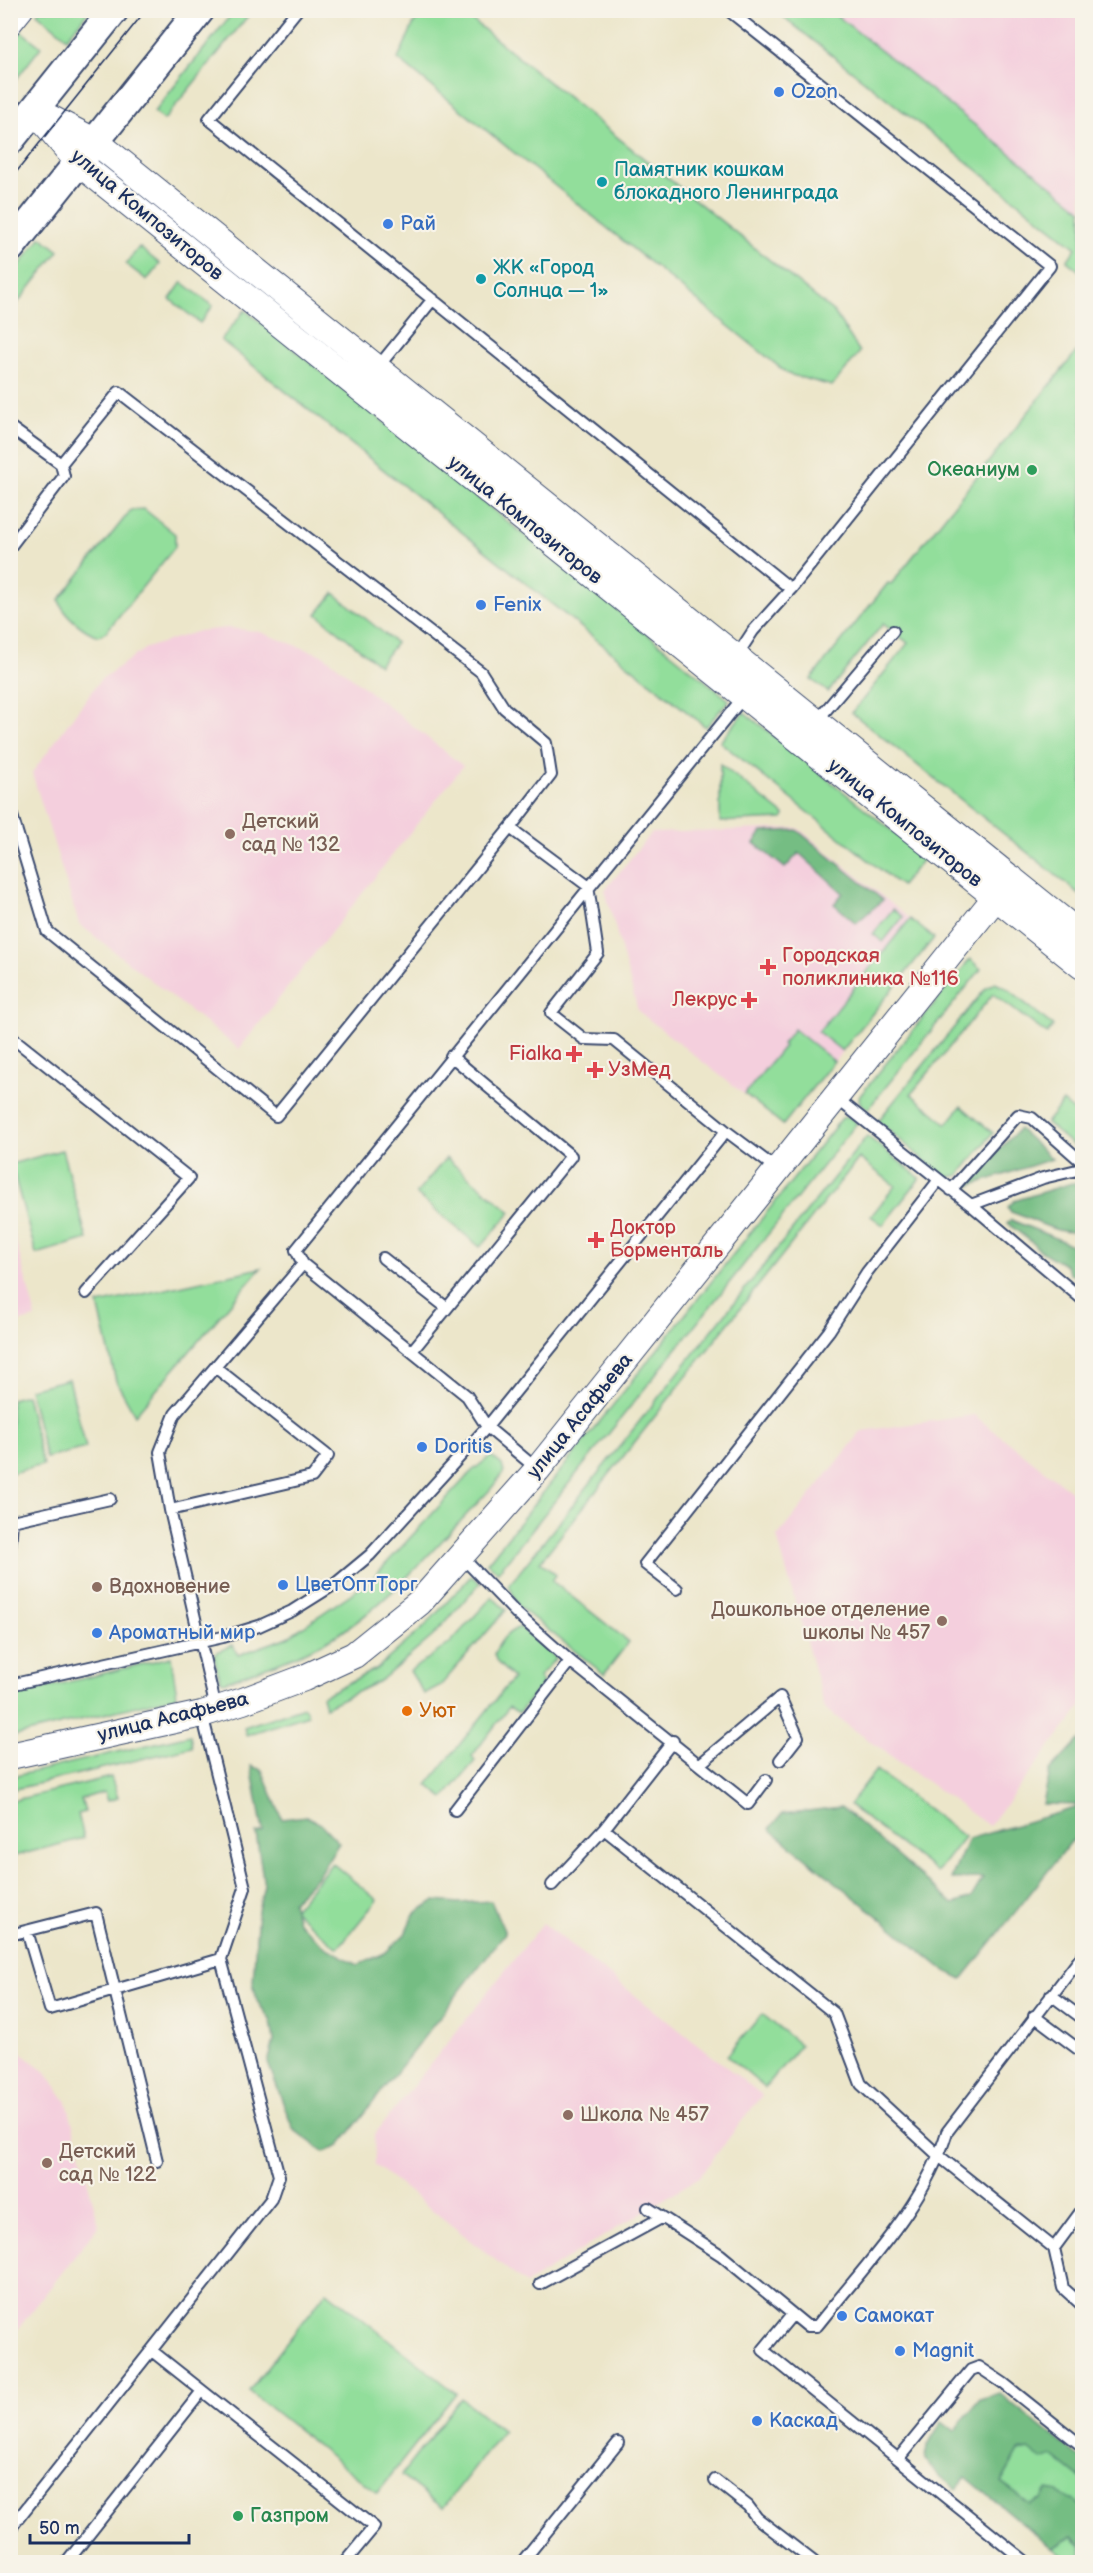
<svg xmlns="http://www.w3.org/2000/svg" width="1093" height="2573" font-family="'Balsamiq Sans',sans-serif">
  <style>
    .built { fill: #f4cfdd }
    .green { fill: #92de9b; stroke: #56867c; stroke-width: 1.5 }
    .forest { fill: #75bd83; stroke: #487670; stroke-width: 1.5 }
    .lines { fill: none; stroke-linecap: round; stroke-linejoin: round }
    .service-casing { stroke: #3a4a6e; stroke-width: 14 }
    .minor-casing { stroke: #3a4a6e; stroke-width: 22 }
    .tertiary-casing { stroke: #3a4a6e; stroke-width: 28 }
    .secondary-casing { stroke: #3a4a6e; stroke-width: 32 }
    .service { stroke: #fff; stroke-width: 10 }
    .minor { stroke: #fff; stroke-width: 20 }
    .tertiary { stroke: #fff; stroke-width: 26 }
    .secondary { stroke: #fff; stroke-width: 28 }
    .tram { stroke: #1b2f5e; stroke-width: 1.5 }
    .shop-dot { fill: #3f7fe0; stroke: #f7f3e8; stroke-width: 2 }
    .culture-dot { fill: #0f9aa8; stroke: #f7f3e8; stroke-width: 2 }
    .leisure-dot { fill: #2e9e5b; stroke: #f7f3e8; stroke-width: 2 }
    .education-dot { fill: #8d6e63; stroke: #f7f3e8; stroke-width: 2 }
    .health-dot { fill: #e0444e; stroke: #f7f3e8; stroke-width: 2 }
    .food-dot { fill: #e8710a; stroke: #f7f3e8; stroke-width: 2 }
    .labels { text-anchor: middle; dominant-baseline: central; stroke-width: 4.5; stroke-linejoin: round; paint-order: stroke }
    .shop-label { font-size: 20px; fill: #366cbe; stroke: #f7f3e8; text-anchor: start }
    .culture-label { font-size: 20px; fill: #0d838f; stroke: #f7f3e8; text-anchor: start }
    .street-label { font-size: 20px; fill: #1b2f5e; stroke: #f7f3e8 }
    .leisure-label { font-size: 20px; fill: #27864d; stroke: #f7f3e8; text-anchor: end }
    .education-label { font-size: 20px; fill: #785e54; stroke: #f7f3e8; text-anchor: start }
    .health-label { font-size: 20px; fill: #be3a42; stroke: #f7f3e8; text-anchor: start }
    .food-label { font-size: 20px; fill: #c56008; stroke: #f7f3e8; text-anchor: start }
  </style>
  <rect width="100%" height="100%" fill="#f7f3e8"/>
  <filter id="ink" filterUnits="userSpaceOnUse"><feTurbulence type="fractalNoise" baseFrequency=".0167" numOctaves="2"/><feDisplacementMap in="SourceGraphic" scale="12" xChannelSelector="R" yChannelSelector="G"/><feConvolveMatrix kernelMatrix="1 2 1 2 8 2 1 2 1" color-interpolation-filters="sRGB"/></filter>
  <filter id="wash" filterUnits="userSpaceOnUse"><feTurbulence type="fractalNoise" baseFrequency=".008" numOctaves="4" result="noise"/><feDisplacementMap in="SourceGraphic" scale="24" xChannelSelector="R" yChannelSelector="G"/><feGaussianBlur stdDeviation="1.35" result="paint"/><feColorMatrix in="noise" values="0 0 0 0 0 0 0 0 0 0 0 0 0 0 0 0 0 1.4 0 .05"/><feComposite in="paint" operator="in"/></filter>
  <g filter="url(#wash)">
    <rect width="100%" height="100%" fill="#ece6ca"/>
    <path class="built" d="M831,11H1082V210Z
      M228,628L257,631L325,656L463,766L239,1049L79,924L32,773L100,680L146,648L199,631Z
      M798,828L934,938L783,1125L638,1011L605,890L651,833Z
      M11,1223L36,1318L11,1324H10Z
      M974,1415L1082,1500V1706L989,1826L825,1709L777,1537L862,1431Z
      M543,1923L762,2095L698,2178L526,2284L375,2165L374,2135Z
      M11,2045L46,2072L67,2102L99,2225L11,2338Z"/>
    <path class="green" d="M39,10H89V11L67,38L37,13Z
      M431,10L461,11L834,312L860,352L832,386L788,374L398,59L414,23Z
      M234,11H252L164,120L154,112Z
      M776,11H831L1082,210V273L1067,261L1076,248Z
      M21,31L41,47L11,86V45Z
      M41,237L59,251L11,311V276Z
      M139,247L160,264L147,280L126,264Z
      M182,282L213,306L200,323L170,299Z
      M245,310L729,700L706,727L221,340Z
      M1077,351L1080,353L1082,351V896L852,713L908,643L883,624L828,692L811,679L888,583L891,584Z
      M144,509L175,534V547L106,632L99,636C85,632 63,615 59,600L131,510Z
      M334,593L396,643L379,665L317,614Z
      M744,712L925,857L901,886L720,742Z
      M720,764L784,815L783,819L720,822Z
      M893,909L903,917L883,942L873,934Z
      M910,919L934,938L842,1051L818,1032Z
      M970,959L981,969L868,1109L860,1103L859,1097Z
      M995,983L1006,988L1053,1026L1047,1034L993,994L911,1094L947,1124L961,1106L993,1133L959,1175L945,1178L878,1121L986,988Z
      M794,1029L834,1061L783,1125L745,1094L784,1046L782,1044Z
      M1063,1102L1082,1118V1153L1046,1123Z
      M849,1117L857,1123L498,1572L487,1563L842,1118Z
      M867,1136L920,1178L883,1225L871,1216L895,1186L859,1158L540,1562L556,1575L552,1581L629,1642L604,1674L518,1606L509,1585Z
      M62,1150L87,1239L36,1254L11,1164Z
      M446,1158L511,1212L480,1247L416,1194Z
      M261,1268L135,1415L116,1381L98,1304Z
      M69,1379L86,1448L46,1458L29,1389Z
      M26,1395L43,1465L11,1473V1399Z
      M491,1456L502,1465L504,1472L490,1490C446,1535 394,1598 342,1632C306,1655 263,1668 224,1682L220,1680L214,1656L217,1652L233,1645L238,1655L286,1638L370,1581L472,1471Z
      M471,1576L480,1583L433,1636L380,1681L325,1707L322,1696L376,1669L424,1627Z
      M492,1597L506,1610L441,1685L424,1694L410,1671L449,1644Z
      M520,1627L556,1658L539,1677L543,1683L519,1713L509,1707L472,1756L475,1761L444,1798L427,1785L513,1678L497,1662L494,1654C500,1641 507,1632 520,1627Z
      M171,1657L177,1696L11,1737V1696Z
      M304,1707L308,1715L246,1735L244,1727Z
      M190,1735L192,1747L11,1790V1777Z
      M876,1770L964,1837L937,1872L849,1805Z
      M111,1777L118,1798L107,1801L104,1792L81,1799L85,1812L78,1814L84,1838L11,1857V1801Z
      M332,1863L377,1900L338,1948L293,1910Z
      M762,2014L800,2045L765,2088L727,2056Z
      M327,2291L456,2393L377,2493L249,2391Z
      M461,2398L503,2431L443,2508L401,2475Z
      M1028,2449L1053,2456L1082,2479V2507L1073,2499H1040L1030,2504L1001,2483L1019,2451Z
      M1072,2537L1082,2546V2562H1070L1052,2548Z"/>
    <path class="forest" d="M797,830L883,900L856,923L834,904L843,893L799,853L785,868L754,843L762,832Z
      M1019,1129L1052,1159L969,1186L967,1183Z
      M1072,1183L1082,1185V1230C1061,1238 1032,1218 1011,1212L1008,1207L1014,1201Z
      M1011,1220C1021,1224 1079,1247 1081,1250C1086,1258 1083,1275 1082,1284L1076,1276L1070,1274L1066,1266L1036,1248L1034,1244L1007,1223Z
      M1079,1740L1082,1745V1805L1043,1804L1050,1771Z
      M251,1766L262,1770L282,1819L306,1816L321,1824L339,1843L317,1877L292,1902L298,1922L325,1947L358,1965L385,1953L405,1934L414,1914L434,1901L459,1903L491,1901L505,1933L340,2145L324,2152L293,2129L268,2063L274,2041L271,2021L257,2001L253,1982L258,1910L264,1885L256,1833L263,1831Z
      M1082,1806V1828L962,1979L944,1970L770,1829L782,1814L841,1807L953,1904L971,1898L983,1878L951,1879L968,1839Z
      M999,2393L1082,2459V2479L1053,2456L1042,2460L1028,2449L1019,2451L1001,2483L1030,2504L1040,2499L1047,2490C1061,2491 1072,2498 1082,2507V2546L1072,2537L1052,2548L966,2477L956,2489C922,2461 915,2462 942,2422L954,2431L980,2399Z"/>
  </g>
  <g filter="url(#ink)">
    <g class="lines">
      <g class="service-casing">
        <path id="service" d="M297,10L209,119L791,589
          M728,10L1050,266L791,589L753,631L736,657
          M361,388L433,299
          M10,427L61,464L119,392L481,672L504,708L546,743L551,775L510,828L588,886L598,953L551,1013L584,1039L614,1040L726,1131L487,1427L370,1555L335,1584L292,1611L259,1626L223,1637L10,1685
          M10,547L64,476L61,464
          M816,722L893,631
          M10,809L47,931L276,1116L510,828
          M10,1036L189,1178L86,1293
          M835,1097L971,1205L1082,1299
          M726,1131L778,1170
          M951,1190L1018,1115L1032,1118L1082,1162
          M971,1205L1043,1178L1077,1170L1082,1172
          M383,1258L447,1308
          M412,1351L571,1156L451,1056
          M537,1469L487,1427L467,1396L303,1264L296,1250L745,695
          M170,1510L312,1477L328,1456L215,1367
          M10,1547L12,1521L110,1499
          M461,1556L516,1613L570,1661L748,1804L766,1780
          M677,1589L645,1564L829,1331L867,1272L938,1181
          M216,1709L170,1510L160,1452L175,1414L303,1264
          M700,1764L780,1697L798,1737L780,1760
          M455,1810L570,1661
          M604,1829L834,2013L861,2084L939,2156L1054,2248L1063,2288L1082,2305
          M552,1885L604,1829L673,1741
          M27,1931L50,2009L221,1959
          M10,1935L96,1913L157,2161
          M1051,1995L1082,2018
          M1034,2016L1082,2052
          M648,2208L721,2255L807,2326H817C865,2265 924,2207 947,2132L1082,1956
          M1054,2248L1082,2210
          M540,2284L661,2218
          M792,2315L763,2350L1026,2562
          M152,2351L374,2527L345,2562
          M898,2459L971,2370L979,2367L1003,2383L1082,2446
          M715,2480L748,2506L757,2518L814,2562
          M10,2529L271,2199L279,2176L221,1959L245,1888L202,1714
          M67,2562L202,2391
          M522,2562L618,2443"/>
      </g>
      <g class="minor-casing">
        <path id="minor" d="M10,26L23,10"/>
      </g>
      <g class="tertiary-casing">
        <path id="tertiary" d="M35,111L79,163L1082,966
          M46,116L96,142L1082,936
          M10,1756L202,1714L243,1701L304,1678L354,1655L420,1602L537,1470L1011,878"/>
      </g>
      <g class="secondary-casing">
        <path id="secondary" d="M10,140L114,10
          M10,248L200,10"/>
      </g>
      <use href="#service" class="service"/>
      <use href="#minor" class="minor"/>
      <use href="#tertiary" class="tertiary"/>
      <use href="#secondary" class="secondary"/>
      <path class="tram" d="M10,180L146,10"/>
    </g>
  </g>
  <g class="shop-dot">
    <circle cx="779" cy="92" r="6"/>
    <circle cx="388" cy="224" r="6"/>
    <circle cx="481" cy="605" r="6"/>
    <circle cx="422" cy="1447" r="6"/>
    <circle cx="283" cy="1585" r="6"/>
    <circle cx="97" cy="1633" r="6"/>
    <circle cx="842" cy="2316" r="6"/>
    <circle cx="900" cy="2351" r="6"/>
    <circle cx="757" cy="2421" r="6"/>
  </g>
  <g class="culture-dot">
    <circle cx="602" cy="182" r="6"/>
    <circle cx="481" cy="279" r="6"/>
  </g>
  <g class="leisure-dot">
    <circle cx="1032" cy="470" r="6"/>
    <circle cx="238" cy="2516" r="6"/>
  </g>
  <g class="education-dot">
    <circle cx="230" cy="834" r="6"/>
    <circle cx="97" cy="1587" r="6"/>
    <circle cx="942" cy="1621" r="6"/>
    <circle cx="568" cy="2115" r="6"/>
    <circle cx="47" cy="2163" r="6"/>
  </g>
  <g class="health-dot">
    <path d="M765 958h6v6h6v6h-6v6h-6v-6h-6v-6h6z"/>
    <path d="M746 991h6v6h6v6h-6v6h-6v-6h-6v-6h6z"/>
    <path d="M571 1045h6v6h6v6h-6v6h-6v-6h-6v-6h6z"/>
    <path d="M592 1061h6v6h6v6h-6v6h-6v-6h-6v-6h6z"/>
    <path d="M593 1231h6v6h6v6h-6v6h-6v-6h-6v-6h6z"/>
  </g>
  <circle class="food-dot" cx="407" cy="1711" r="6"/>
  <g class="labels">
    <g class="shop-label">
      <text x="791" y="92">Ozon</text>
      <text x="400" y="224">Рай</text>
      <text x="493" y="605">Fenix</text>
      <text x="434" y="1447">Doritis</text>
      <text x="295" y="1585">ЦветОптТорг</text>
      <text x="109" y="1633">Ароматный мир</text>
      <text x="854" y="2316">Самокат</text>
      <text x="912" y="2351">Magnit</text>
      <text x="769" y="2421">Каскад</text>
    </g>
    <g class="culture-label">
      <text x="614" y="170">Памятник кошкам<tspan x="614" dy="23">блокадного Ленинграда</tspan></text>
      <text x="493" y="268">ЖК «Город<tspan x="493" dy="23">Солнца — 1»</tspan></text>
    </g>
    <g class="street-label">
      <text transform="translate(147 215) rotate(40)">улица Композиторов</text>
      <text transform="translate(525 520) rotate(39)">улица Композиторов</text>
      <text transform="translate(905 823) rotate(39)">улица Композиторов</text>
      <text transform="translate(580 1416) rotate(-51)">улица Асафьева</text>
      <text transform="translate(173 1717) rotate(-14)">улица Асафьева</text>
    </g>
    <g class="leisure-label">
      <text x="1020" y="470">Океаниум</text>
      <text x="250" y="2516" text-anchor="start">Газпром</text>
    </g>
    <g class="education-label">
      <text x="242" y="822">Детский<tspan x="242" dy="23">сад № 132</tspan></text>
      <text x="109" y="1587">Вдохновение</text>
      <text x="930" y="1610" text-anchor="end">Дошкольное отделение<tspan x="930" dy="23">школы № 457</tspan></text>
      <text x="580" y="2115">Школа № 457</text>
      <text x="59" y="2152">Детский<tspan x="59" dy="23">сад № 122</tspan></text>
    </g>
    <g class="health-label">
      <text x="782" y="956">Городская<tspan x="782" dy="23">поликлиника №116</tspan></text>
      <text x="737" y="1000" text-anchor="end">Лекрус</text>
      <text x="562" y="1054" text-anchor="end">Fialka</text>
      <text x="608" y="1070">УзМед</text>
      <text x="610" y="1228">Доктор<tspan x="610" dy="23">Борменталь</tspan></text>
    </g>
    <g class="food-label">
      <text x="419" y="1711">Уют</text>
    </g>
  </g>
  <rect width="1093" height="2573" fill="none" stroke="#f7f3e8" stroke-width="36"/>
  <path d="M30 2534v9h159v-9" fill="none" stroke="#1b2f5e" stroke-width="3"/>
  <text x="39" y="2534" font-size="18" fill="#1b2f5e" stroke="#f7f3e8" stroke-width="4.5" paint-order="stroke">50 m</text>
</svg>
